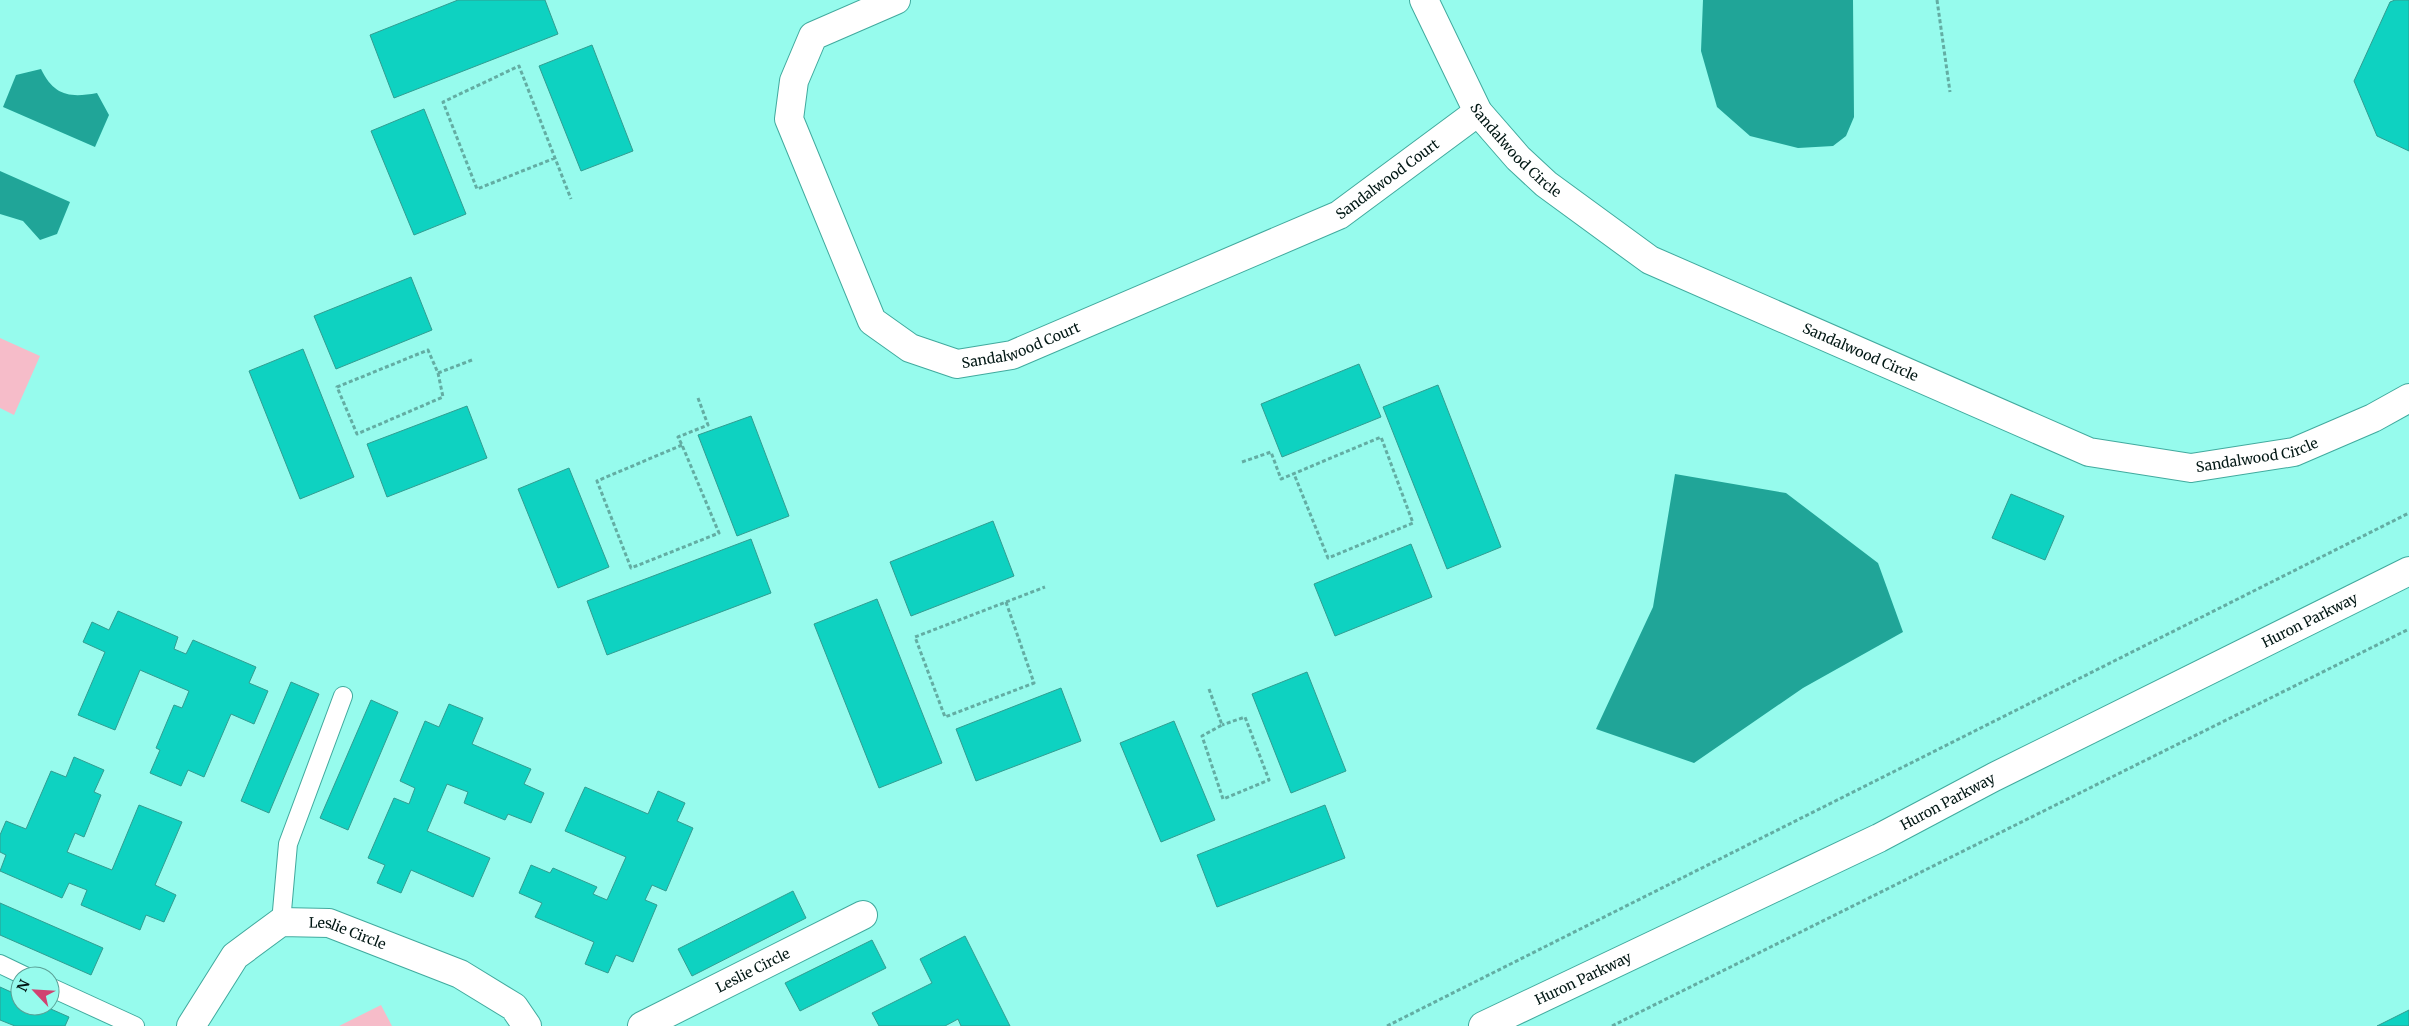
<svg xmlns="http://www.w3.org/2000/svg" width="2409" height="1026" font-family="Merriweather,serif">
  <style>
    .green { fill: #f6bcc9 }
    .water { fill: #20a598 }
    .building { fill: #0ed2c1; stroke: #319d91 }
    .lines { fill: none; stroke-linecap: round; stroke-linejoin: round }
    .service-casing { stroke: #41aa9e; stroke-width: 20 }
    .minor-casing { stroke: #41aa9e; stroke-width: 30 }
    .tertiary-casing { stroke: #41aa9e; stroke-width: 30 }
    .path { stroke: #63ada3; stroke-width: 3; stroke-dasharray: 4 2.5; stroke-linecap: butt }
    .service { stroke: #fff; stroke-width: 18 }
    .minor { stroke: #fff; stroke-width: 28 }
    .tertiary { stroke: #fff; stroke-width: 28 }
    .labels { text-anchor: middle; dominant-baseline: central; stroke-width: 4; stroke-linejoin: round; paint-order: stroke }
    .street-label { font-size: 14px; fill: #021714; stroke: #96fbed }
  </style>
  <rect width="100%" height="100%" fill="#96fbed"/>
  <path class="green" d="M0,338L40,356L14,415L0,408Z
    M381,1005L392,1026H339Z"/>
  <path class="water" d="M1703,0H1853L1854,117L1846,136L1833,146L1798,148L1750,136L1717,107L1701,51Z
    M41,69C54,96 70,98 97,93L109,115L95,147L3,107L16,75Z
    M0,171L70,202L57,234L40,240L23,221L0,214Z
    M1675,474L1786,493L1878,563L1903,632L1803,688L1694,763L1596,729L1653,607Z"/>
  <path class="building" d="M458,0H545L558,34L394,98L370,35Z
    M2395,0H2409V151L2377,136L2354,81L2390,2Z
    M592,45L633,151L581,171L539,66Z
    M424,109L466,214L414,235L371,131Z
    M411,277L432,330L336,369L314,316Z
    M303,349L354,477L300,499L249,371Z
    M1359,364L1381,417L1282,457L1261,404Z
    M1438,385L1501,547L1447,569L1383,407Z
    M467,406L487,458L387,497L367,444Z
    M751,416L789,516L737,536L698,435Z
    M569,468L609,567L558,588L518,489Z
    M2011,494L2064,516L2045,560L1992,538Z
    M993,521L1014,576L911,616L890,562Z
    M751,539L771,593L607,655L587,601Z
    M1411,544L1432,597L1335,636L1314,584Z
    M877,599L942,763L879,788L814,624Z
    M118,611L178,637L174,649L186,654L193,640L256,667L249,683L268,691L254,724L231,714L204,777L188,770L181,786L150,773L160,750L156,748L174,705L182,708L189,691L140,670L115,730L78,715L105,652L83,642L92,622L109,630Z
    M1307,672L1346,771L1291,793L1252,694Z
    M291,682L319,694L269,813L241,801Z
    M1061,688L1081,741L976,781L956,729Z
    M371,700L398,712L348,830L320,818Z
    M449,704L483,718L472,744L531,769L524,784L544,793L531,823L508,814L505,820L464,803L468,792L447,784L427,831L490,858L473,897L411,870L401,893L377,883L385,865L368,858L394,798L409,804L415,788L400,781L425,721L439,727Z
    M1174,721L1215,820L1161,842L1120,743Z
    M74,757L104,770L94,792L101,795L84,837L75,833L67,852L112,870L139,805L182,822L155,885L176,895L164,922L146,915L140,930L81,905L87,890L69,883L62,898L0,871L6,855L0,852V835L6,821L26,829L51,771L66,777Z
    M585,787L648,814L658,791L685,803L677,821L693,828L666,891L652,885L645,900L657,905L633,962L616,955L608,973L585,964L594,942L535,917L542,903L519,893L531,865L550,873L553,868L597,887L593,894L607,900L626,857L565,831Z
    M1325,805L1345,858L1217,907L1197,855Z
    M793,891L806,918L692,976L678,949Z
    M0,903L103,948L91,975L0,935Z
    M965,936L1010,1026H961L958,1019L945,1026H879L872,1013L932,983L920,959Z
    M872,940L886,968L800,1011L785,983Z
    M0,987L20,996V1006H44L69,1017L65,1026H15L0,1020Z
    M2409,1010V1026H2377Z"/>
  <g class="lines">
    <g class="service-casing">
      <path id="service" d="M281,922L288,844L343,696
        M0,964L25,976
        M50,987L135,1026"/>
    </g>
    <g class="minor-casing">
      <g id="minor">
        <path id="s1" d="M896,0L813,36L794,81L789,119L872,321L910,348L957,364L1012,355L1339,215L1478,112"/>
        <path id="s2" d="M1424,0L1478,112L1518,158L1546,184L1650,260L2089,452L2191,468L2294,452L2373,418L2409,398"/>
        <path id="s3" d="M191,1026L235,956L281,922L329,923L460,974L514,1007L527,1026"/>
        <path id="s4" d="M642,1026L863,915"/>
      </g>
    </g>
    <g class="tertiary-casing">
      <g id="tertiary">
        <path id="s5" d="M1483,1026L1879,838L1994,777L2409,571"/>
      </g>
    </g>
    <path class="path" d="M1937,0L1950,92
      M555,158L477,189L443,102L519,66L571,199
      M438,373L443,397L357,434L337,387L428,350L438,373L472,360
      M682,445L597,481L631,568L719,533L682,445L678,437L708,425L698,398
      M1242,462L1271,452L1281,479L1381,437L1413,523L1328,558L1294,474
      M1006,602L1034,683L945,717L915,637L1045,587
      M1209,689L1222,725L1202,736L1223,799L1269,780L1245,717L1222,725
      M1387,1026L2409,513
      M1612,1026L2409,629"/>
    <use href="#service" class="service"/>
    <use href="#minor" class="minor"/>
    <use href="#tertiary" class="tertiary"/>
  </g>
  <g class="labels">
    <g class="street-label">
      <text stroke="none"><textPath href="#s2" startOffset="178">Sandalwood Circle</textPath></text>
      <text stroke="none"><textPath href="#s1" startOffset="964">Sandalwood Court</textPath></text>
      <text stroke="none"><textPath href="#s1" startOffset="559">Sandalwood Court</textPath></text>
      <text stroke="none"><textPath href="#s2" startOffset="582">Sandalwood Circle</textPath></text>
      <text stroke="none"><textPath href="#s2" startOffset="1002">Sandalwood Circle</textPath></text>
      <text stroke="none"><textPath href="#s5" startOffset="921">Huron Parkway</textPath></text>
      <text stroke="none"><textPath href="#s5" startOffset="516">Huron Parkway</textPath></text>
      <text stroke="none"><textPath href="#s3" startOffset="208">Leslie Circle</textPath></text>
      <text stroke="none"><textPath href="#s4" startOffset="124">Leslie Circle</textPath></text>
      <text stroke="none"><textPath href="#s5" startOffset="111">Huron Parkway</textPath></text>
    </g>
  </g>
  <g transform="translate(35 991) rotate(295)"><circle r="24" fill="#96fbed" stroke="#5ba096"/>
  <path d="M0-4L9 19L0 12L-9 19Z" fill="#d04371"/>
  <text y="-8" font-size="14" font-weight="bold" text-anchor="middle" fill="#021714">N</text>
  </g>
</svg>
